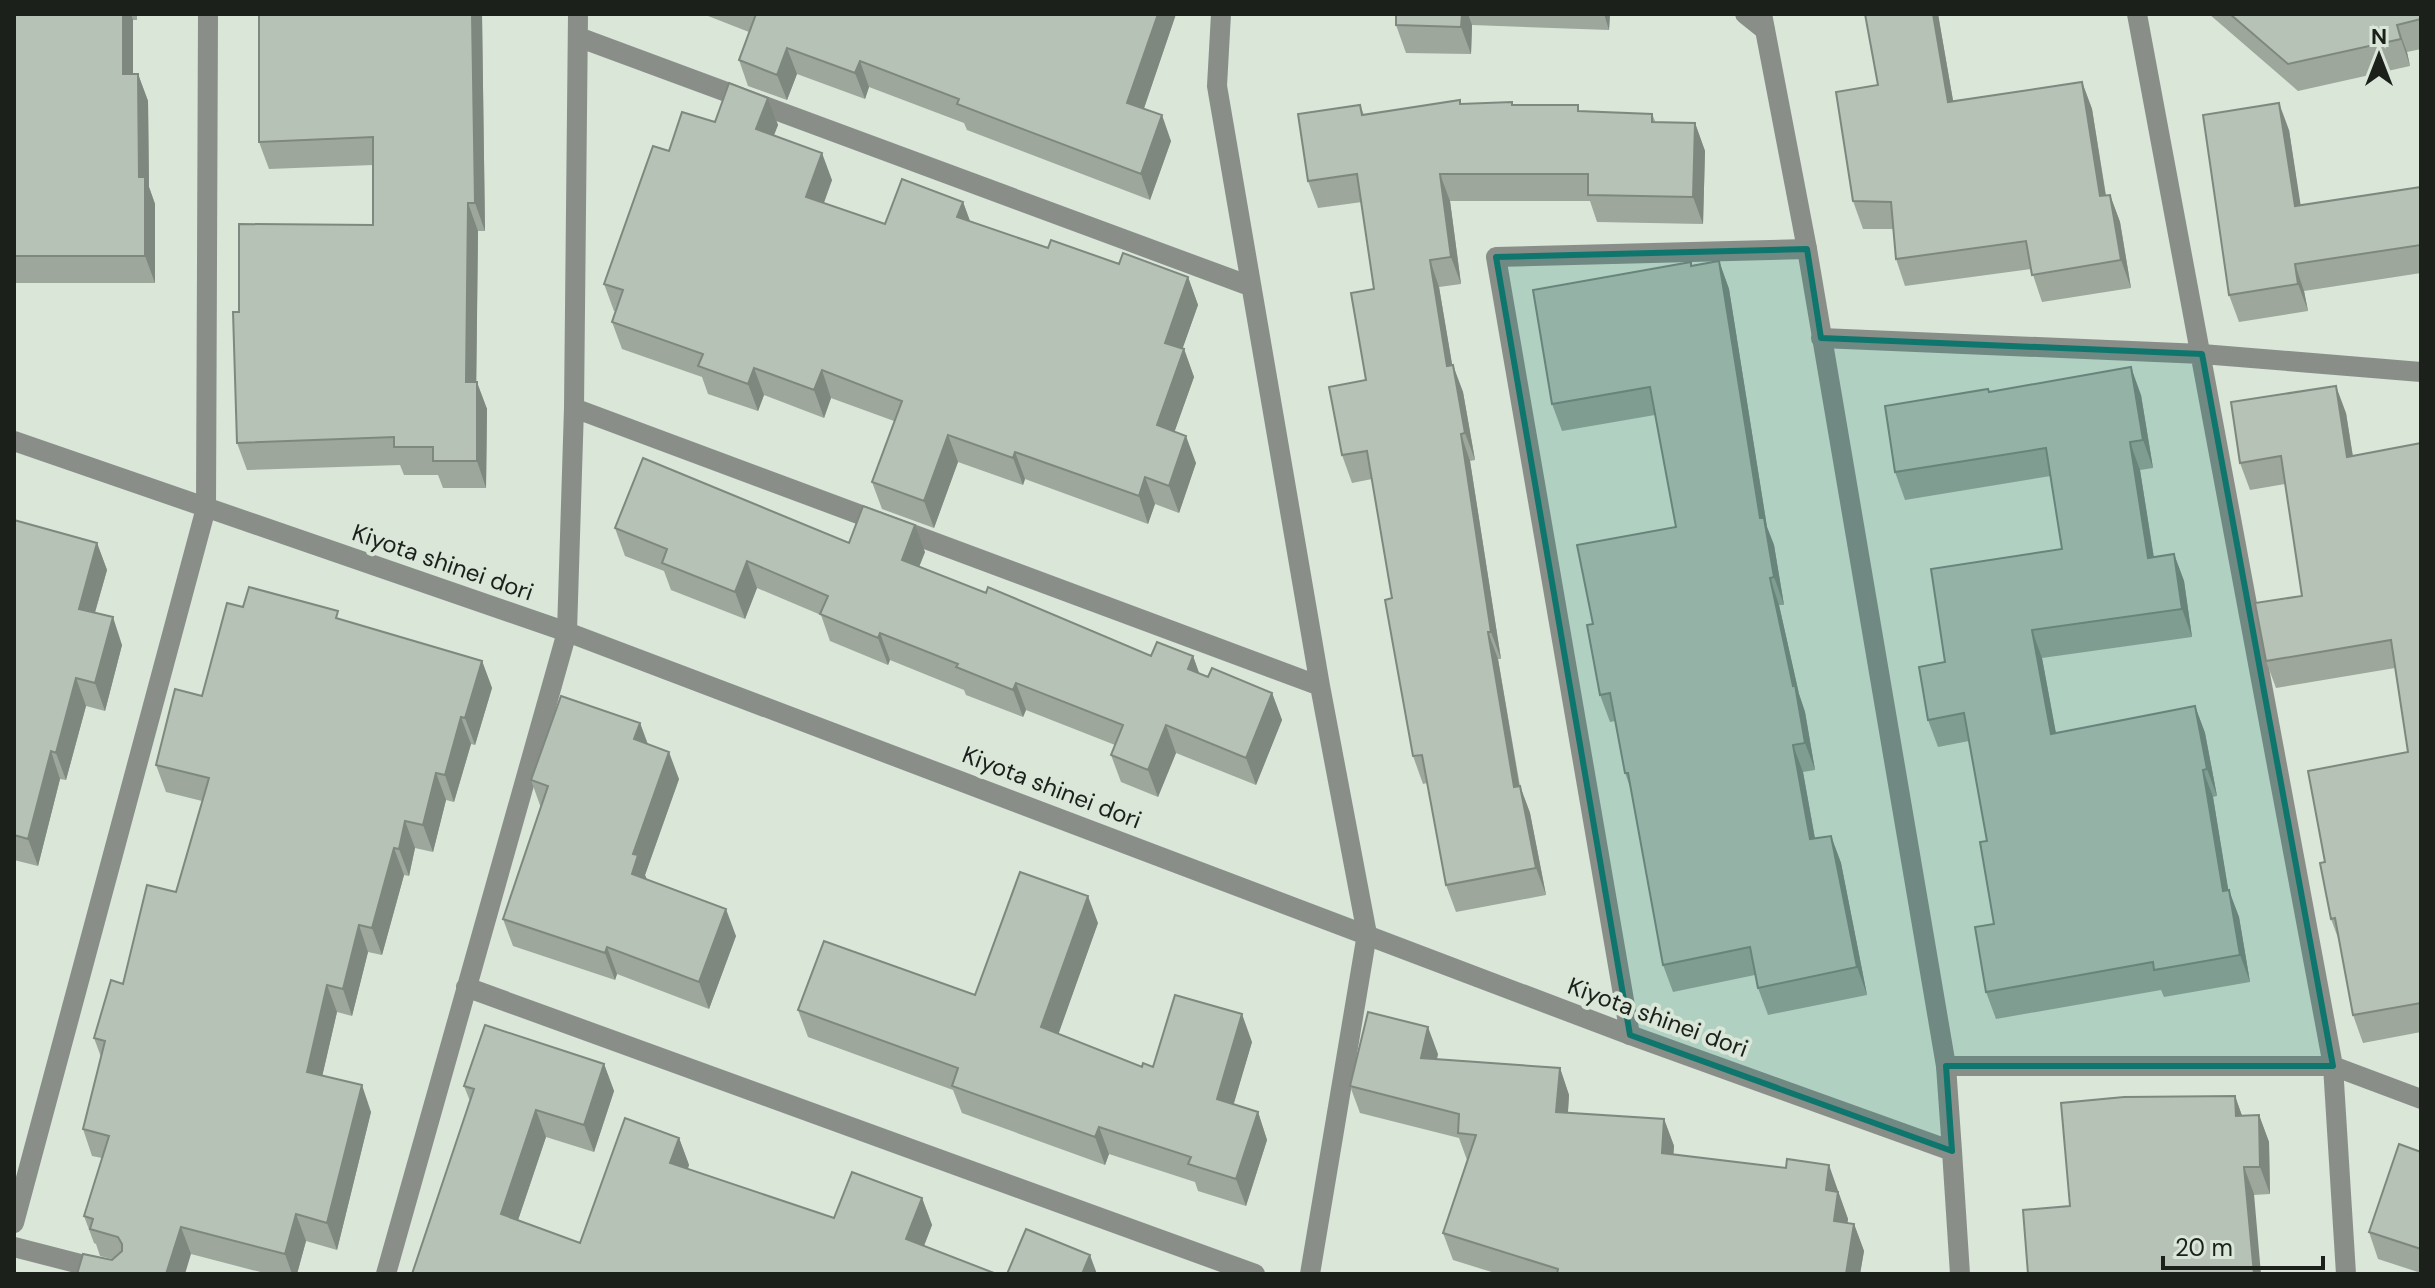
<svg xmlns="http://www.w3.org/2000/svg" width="2435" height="1288" font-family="'DM Sans',sans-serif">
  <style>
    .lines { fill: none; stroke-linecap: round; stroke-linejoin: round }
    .minor { stroke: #898e89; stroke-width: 20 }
    .tertiary { stroke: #898e89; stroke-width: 20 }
    .wall { fill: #9da79c }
    .shaded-wall { fill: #7f887f }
    .building { fill: #b6c2b5; stroke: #7f887f; stroke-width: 2 }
    .marked { fill: #0f766e; fill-opacity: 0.2; stroke: #0f766e; stroke-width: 6; stroke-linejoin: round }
    .labels { text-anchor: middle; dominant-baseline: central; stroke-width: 8; stroke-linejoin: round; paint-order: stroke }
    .street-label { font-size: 24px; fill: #1b201b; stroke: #d9e6d8 }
  </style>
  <rect width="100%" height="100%" fill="#d9e6d8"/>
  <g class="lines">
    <path class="minor" d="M1221,14L1217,86L1320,686L1367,934L1310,1274
      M1745,14L1765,30
      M2137,14L2333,1066L2346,1274
      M578,37L1250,286
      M1821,338L2202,354L2421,372
      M574,408L1320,686
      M466,987L1255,1274
      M1630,1035L1496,257L1807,249
      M1946,1066H2333L2421,1099
      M14,1223L206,508L208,14
      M14,1247L119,1274
      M386,1274L567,632L574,408L578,14"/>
    <path class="tertiary" d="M1762,14L1807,249L1946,1066L1952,1151
      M14,441L567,632L1630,1035L1952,1151L1960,1274"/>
  </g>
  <path class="wall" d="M14,14H137V20H133V74H138L148,101L149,187L155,204V283H14Z
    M259,14H482L485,231H478L476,382L487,409L486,488H443L438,475H404L400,465L247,470L237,443L239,312L373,225V165L269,169L259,142Z
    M703,14H1176L1144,108L1171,141L1150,200L967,130L964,123L869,87L865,99L797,74L787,100L748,86L739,60L749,32Z
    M1396,14H1610L1609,30L1472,25L1471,54L1406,53L1396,25Z
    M1865,14H1938L1953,101L2082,82L2092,109L2106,195H2110L2120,222L2131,288L2042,302L2031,269L1905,286L1896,259L1893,229H1863L1853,201L1878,85Z
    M2209,14H2421V49L2407,52L2410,66L2298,91Z
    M768,98L778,125L773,136L832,180L824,203L885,224L963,202L970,222L1048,248L1188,277L1198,305L1182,349H1184L1194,377L1174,432L1196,463L1179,513L1155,504L1148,524L1025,479L1023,485L958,462L934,528L882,509L872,482L894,421L831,398L824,418L764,395L758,411L708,394L702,377L622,349L612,322L615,311H614L604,284L669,151L715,122Z
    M1461,104L1513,105L1581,112L1652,114L1656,123H1695L1705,151L1703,224L1597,222L1590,201H1450L1461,284L1439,287L1452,365L1463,392L1475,460L1470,461L1501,659H1498L1520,786L1530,813L1546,895L1456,912L1446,885L1427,783L1423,784L1413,756L1392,598L1372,479L1352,483L1342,455L1366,380L1374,289L1362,202L1318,208L1308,181L1360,105L1364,115Z
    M2289,130L2300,205L2421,187V273L2304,291L2308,311L2239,322L2229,295Z
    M1719,261L1729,289L1767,527L1774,545L1784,605H1779L1799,694L1805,712L1815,770L1803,772L1815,838L1831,836L1841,863L1867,995L1768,1015L1758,988L1755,975L1673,992L1663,965L1632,792L1625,773L1615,721L1610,722L1600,695L1593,624L1676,527L1655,415L1562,431L1552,404L1692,266Z
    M1989,392L2141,395L2153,468L2140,470L2154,557L2174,554L2184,581L2192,637L2042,658L2056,733L2195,706L2205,733L2217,796L2213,797L2228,890L2239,917L2250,982L2164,997L2161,990L1996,1019L1986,992L1994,924L1987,841L1969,741L1938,747L1928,720L1945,662L2062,549L2051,476L1905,500L1895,472Z
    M2346,413L2353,456L2421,443V1032L2363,1043L2353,1015L2341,946L2331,919L2325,862L2408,752L2395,668L2276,688L2266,661L2302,596L2285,484L2250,490L2240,463Z
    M14,520L97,543L107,570L95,613L122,645L105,711L86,706L66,780L60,779L38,866L14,860Z
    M615,528L849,543L925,552L919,567L1151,656H1193L1199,673L1208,677L1272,693L1282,720L1256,785L1176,753L1158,797L1121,782L1111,755L1115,745L1026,710L1023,717L966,695L964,690L890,660L888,665L830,641L821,615L757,588L745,619L671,590L664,571L625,556Z
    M243,607L341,620L482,661L492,688L475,745L471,744L454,802L446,800L433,852L415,848L409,876L404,875L382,955L368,952L352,1016L337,1012L322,1076L371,1112L337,1250L306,1241L297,1274H268L191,1254L112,1259L100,1256L96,1244L94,1243L84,1216L102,1158L92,1156L83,1129L101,1057L94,1038L123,984L176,892L202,801L166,792L156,765L202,696Z
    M640,723L648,744L679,779L645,875L647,880L736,936L709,1009L617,974L615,980L513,946L503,919L541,808L531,780Z
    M1098,923L1058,1034L1142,1067H1153L1252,1042L1233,1105L1258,1112L1267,1140L1246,1206L1198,1191L1195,1182L1109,1154L1105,1165L962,1113L953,1090L808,1037L798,1010L975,995Z
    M1438,1054L1437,1059L1560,1068L1569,1095L1568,1113L1664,1119L1674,1146L1673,1155L1839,1192V1195L1848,1219L1847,1223L1854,1224L1864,1251L1860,1274H1498L1453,1260L1443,1233L1467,1160L1459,1138L1360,1113L1350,1086Z
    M604,1064L614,1091L594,1152L546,1137L518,1220L580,1243L679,1138L689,1165L688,1169L834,1218L922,1198L932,1225L924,1246L412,1274L470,1101L464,1086Z
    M2235,1096L2242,1116L2259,1115L2269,1142L2270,1194L2070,1206Z
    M2421,1152V1273L2378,1259L2369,1232Z"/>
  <path class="shaded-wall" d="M123,14H131L133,20V101L123,74Z
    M472,14H482L485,231L475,203Z
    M1158,14H1176L1137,129L1127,103Z
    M1462,14H1468L1472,25L1471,54L1461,27Z
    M1604,14H1610L1609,30Z
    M1933,14H1938L1958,129L1948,102Z
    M2397,25L2407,52L2410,66L2401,39Z
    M787,48L797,74L787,100L777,75Z
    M860,61L869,87L865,99L855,73Z
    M138,74L148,101L149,187L155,204V283L145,256L139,177Z
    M2082,82L2092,109L2110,223L2100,196Z
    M768,98L778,125L766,156L756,129Z
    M2279,103L2289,130L2305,233L2295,206Z
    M1162,115L1171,141L1150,200L1141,174Z
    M1695,123L1705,151L1703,224L1693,197Z
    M822,153L832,180L816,224L806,197Z
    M1440,174L1450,201L1461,284L1451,257Z
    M2110,195L2120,222L2131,288L2121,260Z
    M963,202L973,229L957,217Z
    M468,203L478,231L476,409L466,382Z
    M1430,260L1439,287L1457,393L1447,366Z
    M1719,261L1729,289L1767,527L1774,545L1784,605L1774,577L1760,518Z
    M2295,264L2304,291L2308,311L2298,284Z
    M1188,277L1198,305L1175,370L1165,343Z
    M1184,349L1194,377L1167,453L1157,425Z
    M1453,365L1463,392L1475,460L1465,433Z
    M2131,367L2141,395L2153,468L2143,440Z
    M754,368L764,395L758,411L748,384Z
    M822,370L831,398L824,418L814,390Z
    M477,382L487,409L486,488L477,461Z
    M2336,386L2346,413L2357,484L2347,457Z
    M1461,434L1470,461L1501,659L1491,632Z
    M948,435L958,462L934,528L924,501Z
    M1186,436L1196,463L1179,513L1169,486Z
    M2130,442L2140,470L2158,585L2148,558Z
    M1015,452L1025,479L1023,485L1013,458Z
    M1145,477L1155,504L1148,524L1139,496Z
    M915,525L925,552L911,587L902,560Z
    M97,543L107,570L88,636L79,609Z
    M2174,554L2184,581L2192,637L2182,609Z
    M747,561L757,588L745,619L735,592Z
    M1770,578L1779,605L1799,694L1805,712L1815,770L1805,743Z
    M113,617L122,645L105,711L95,683Z
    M2032,630L2042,658L2061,761L2051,734Z
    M1488,632L1498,659L1524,814L1514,787Z
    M880,633L890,660L888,665L878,638Z
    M1193,656L1203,684L1188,669Z
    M482,661L492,688L475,745L465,718Z
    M76,678L86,706L66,780L56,753Z
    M1016,683L1026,710L1023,717L1013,690Z
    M1272,693L1282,720L1256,785L1246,758Z
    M2195,706L2205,733L2217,796L2207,769Z
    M461,717L471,744L454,802L445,775Z
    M640,723L650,751L634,739Z
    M1166,725L1176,753L1158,797L1148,770Z
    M1793,745L1803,772L1820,867L1810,839Z
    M51,751L60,779L38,866L28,839Z
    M669,752L679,779L645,875L648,882L632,874L633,854Z
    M2203,770L2213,797L2233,918L2223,891Z
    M436,773L446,800L433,852L423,825Z
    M1520,786L1530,813L1546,895L1536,868Z
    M405,821L415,848L409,876L399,849Z
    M1831,836L1841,863L1867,995L1857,967Z
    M394,848L404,875L382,955L372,928Z
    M2229,890L2239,917L2250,982L2240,955Z
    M1088,896L1098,923L1051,1055L1041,1027Z
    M726,909L736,936L709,1009L699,982Z
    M359,925L368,952L352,1016L343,989Z
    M607,947L617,974L615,980L605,953Z
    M327,985L337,1012L317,1099L307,1072Z
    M1242,1014L1252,1042L1227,1127L1217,1099Z
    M1428,1027L1438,1054L1430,1085L1421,1058Z
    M604,1064L614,1091L594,1152L584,1125Z
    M1560,1068L1569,1095L1566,1139L1556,1112Z
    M362,1085L371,1112L337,1250L327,1223Z
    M2235,1096L2245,1124L2236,1116Z
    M536,1110L546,1137L511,1241L501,1214Z
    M1258,1112L1267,1140L1246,1206L1236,1179Z
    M2259,1115L2269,1142L2270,1194L2260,1167Z
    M1664,1119L1674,1146L1672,1180L1662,1153Z
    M1099,1127L1109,1154L1105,1165L1095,1137Z
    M679,1138L689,1165L680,1190L670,1163Z
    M1829,1165L1848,1219L1844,1248L1834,1221L1826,1190Z
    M2244,1167L2254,1194L2261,1274H2254Z
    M922,1198L932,1225L916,1266L906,1239Z
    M296,1214L306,1241L297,1274H292L285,1254Z
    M1854,1224L1864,1251L1860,1274H1846Z
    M181,1227L191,1254L185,1274H166Z
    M1090,1255L1097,1274H1082Z"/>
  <path class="building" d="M14,14H123V74H138L139,177H145V256H14Z
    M259,14H472L475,203H468L466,382H477V461H433V447H394V437L237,443L233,312H239V224L373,225V137L259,142Z
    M756,14H1158L1127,103L1162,115L1141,174L957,104L959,99L860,61L855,73L787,48L777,75L739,60Z
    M1396,14H1462L1461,27L1396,25Z
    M1865,14H1933L1948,102L2082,82L2100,196L2110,195L2121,260L2032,275L2026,241L1896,259L1891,202L1853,201L1836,92L1878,85Z
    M2230,14H2421V19L2397,25L2401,39L2288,64Z
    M729,83L768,98L756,129L822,153L806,197L885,224L902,179L963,202L957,217L1048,248L1051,240L1119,264L1123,253L1188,277L1165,343L1184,349L1157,425L1186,436L1169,486L1145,477L1139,496L1015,452L1013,458L948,435L924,501L872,482L902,401L822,370L814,390L754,368L748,384L698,366L703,354L612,322L623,290L604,284L653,146L669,151L682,112L715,122Z
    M1460,100V104L1512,102V105H1578V111L1652,114V122L1695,123L1693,197L1588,195V174H1440L1451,257L1430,260L1447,366L1453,365L1465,433L1461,434L1491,632H1488L1514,787L1520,786L1536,868L1446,885L1422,755L1413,756L1385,600L1392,598L1367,451L1342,455L1329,387L1366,380L1351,293L1374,289L1357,174L1308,181L1298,114L1360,105L1362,115Z
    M2279,103L2295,206L2421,187V245L2295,264L2298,284L2229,295L2203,115Z
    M1719,261L1760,518H1764L1774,577L1770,578L1793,686L1795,685L1805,743L1793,745L1810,839L1831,836L1857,967L1758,988L1750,947L1663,965L1628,773H1625L1610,693L1600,695L1587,625L1593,624L1577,545L1676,527L1650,387L1552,404L1533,290L1691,262V266Z
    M2131,367L2143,440L2130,442L2148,558L2174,554L2182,609L2032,630L2051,734L2195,706L2207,769L2203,770L2223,891L2229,890L2240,955L2154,970L2153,962L1986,992L1975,927L1994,924L1980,842L1987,841L1964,713L1928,720L1919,667L1945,662L1931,569L2062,549L2046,448L1895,472L1885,406L1988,389L1989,392Z
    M2336,386L2347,457L2421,443V1003L2353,1015L2335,918L2331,919L2320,863L2325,862L2308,771L2408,752L2391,640L2266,661L2255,603L2302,596L2281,456L2240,463L2231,402Z
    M643,458L849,543L863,506L915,525L902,560L986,593L988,587L1151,656L1157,642L1193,656L1188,669L1208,677L1212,668L1272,693L1246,758L1166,725L1148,770L1111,755L1123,725L1016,683L1013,690L956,667L958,664L880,633L878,638L820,614L828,596L747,561L735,592L662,563L667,549L615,528Z
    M14,520L97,543L79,609L113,617L95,683L76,678L56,753L51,751L28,839L14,835Z
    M249,587L338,611L336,618L482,661L465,718L461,717L445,775L436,773L423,825L405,821L399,849L394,848L372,928L359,925L343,989L327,985L307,1072L362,1085L327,1223L296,1214L285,1254L181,1227L166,1274H77L83,1254L112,1260L122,1251V1244L118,1237L90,1229L93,1219L84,1216L109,1136L83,1129L105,1041L94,1038L111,980L123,984L147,885L176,892L209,778L156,765L175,689L202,696L227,603L243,607Z
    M561,696L640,723L634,739L669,752L633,854L638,855L632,874L726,909L699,982L607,947L605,953L503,919L548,786L531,780Z
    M1020,872L1088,896L1041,1027L1142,1067L1143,1063L1153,1067L1175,995L1242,1014L1217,1099L1258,1112L1236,1179L1188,1164L1191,1157L1099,1127L1095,1137L952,1086L958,1068L798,1010L824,941L975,995Z
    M1368,1012L1428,1027L1421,1058L1560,1068L1556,1112L1664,1119L1662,1153L1786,1168L1787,1159L1829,1165L1826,1190L1838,1192L1834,1221L1854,1224L1846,1274H1557L1558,1269L1443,1233L1476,1135L1458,1133L1459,1114L1350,1086Z
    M485,1025L604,1064L584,1125L536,1110L501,1214L580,1243L625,1118L679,1138L670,1163L834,1218L852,1172L922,1198L906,1239L994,1273V1274H412L474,1089L464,1086Z
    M2235,1096L2236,1116L2259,1115L2260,1167H2244L2254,1274H2028L2023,1210L2070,1206L2061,1103L2124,1097Z
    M2399,1144L2421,1152V1249L2369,1232Z
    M1026,1229L1090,1255L1082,1274H1007Z"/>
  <path class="marked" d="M1807,249L1821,338L2202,354L2333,1066H1946L1952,1151L1630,1035L1496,257Z"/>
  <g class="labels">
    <g class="street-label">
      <text transform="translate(443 562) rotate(19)">Kiyota shinei dori</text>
      <text transform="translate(1052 787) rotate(21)">Kiyota shinei dori</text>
      <text transform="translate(1658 1017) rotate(20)">Kiyota shinei dori</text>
    </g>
  </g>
  <rect width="2435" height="1288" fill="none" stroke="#1b201b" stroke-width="32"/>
  <g transform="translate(2379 56)" stroke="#d9e6d8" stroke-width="6" paint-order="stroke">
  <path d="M0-6L14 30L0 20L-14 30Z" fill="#1b201b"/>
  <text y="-12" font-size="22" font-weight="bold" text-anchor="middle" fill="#1b201b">N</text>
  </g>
  <path d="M2163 1256v12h160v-12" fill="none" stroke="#1b201b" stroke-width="4"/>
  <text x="2175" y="1256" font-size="24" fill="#1b201b" stroke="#d9e6d8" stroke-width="6" paint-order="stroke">20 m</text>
</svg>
